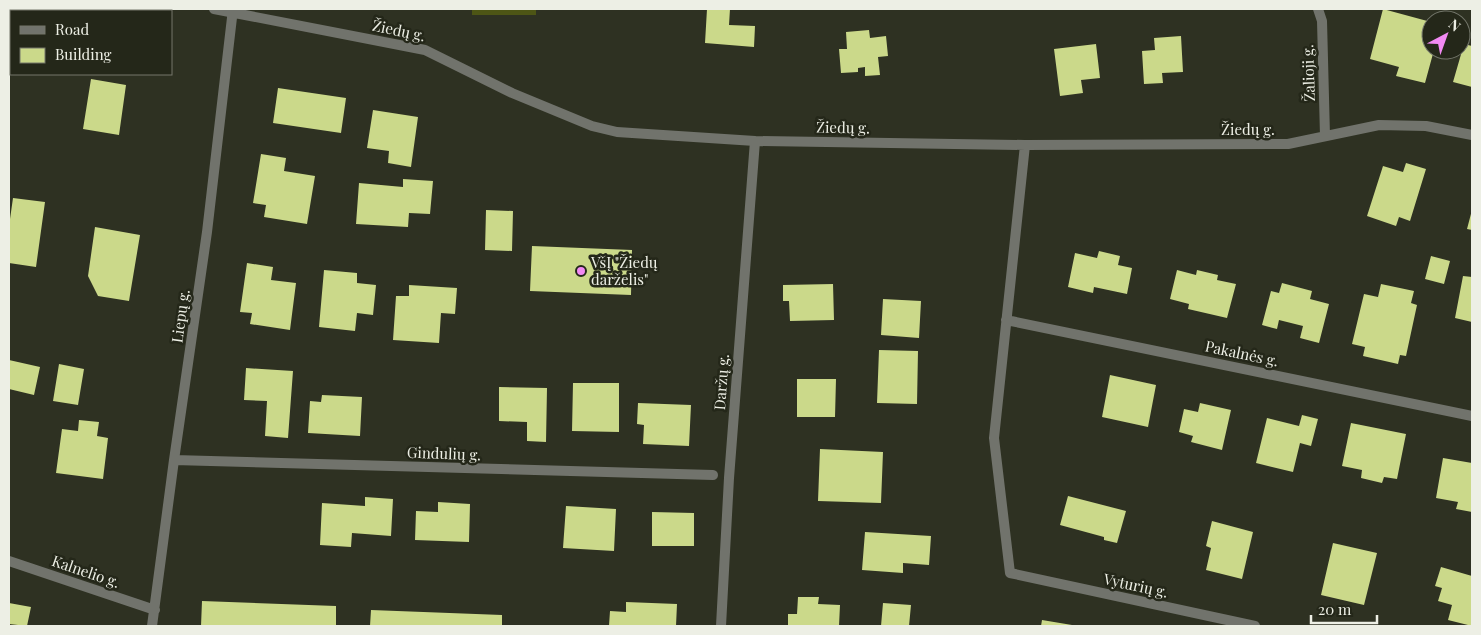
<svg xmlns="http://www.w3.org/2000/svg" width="1481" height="635" font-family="'Playfair Display',serif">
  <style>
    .green { fill: #4d5515 }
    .building { fill: #cbd98a }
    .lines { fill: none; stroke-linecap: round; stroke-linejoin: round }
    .street { stroke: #71736c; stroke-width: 10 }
    .poi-dot { fill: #f28af3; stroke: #242719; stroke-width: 2 }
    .labels { text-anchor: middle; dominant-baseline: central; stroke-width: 5; stroke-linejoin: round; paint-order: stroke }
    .street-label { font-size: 15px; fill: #edefe5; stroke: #242719 }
    .poi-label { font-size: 15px; fill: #edefe5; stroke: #242719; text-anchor: start }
  </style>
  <rect width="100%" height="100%" fill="#2e3122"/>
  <path class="green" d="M472,9H536V15H472Z"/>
  <path class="building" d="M707,9H730L729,25L755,26L754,47L705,43Z
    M1383,9L1431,22V50H1434L1425,83L1396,76L1399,67L1370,59Z
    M869,30L870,38L886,36L888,56L878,57L880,75L865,76V67L858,68V72L841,73L839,49H847L846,32Z
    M1181,36L1183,72L1162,73L1163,83L1144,84L1142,51L1155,50L1154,38Z
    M1096,44L1100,78L1081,80L1083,93L1060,96L1054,49Z
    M1464,44L1472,46V87L1453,82Z
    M91,79L126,85L119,135L83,129Z
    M278,88L346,98L341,133L273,123Z
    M373,110L418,117L411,167L388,163L389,151L367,148Z
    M261,154L286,158L284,171L315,176L307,224L264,217L266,205L253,203Z
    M1406,163L1426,169L1410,221L1399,217L1396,226L1367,216L1383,166L1403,172Z
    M403,179L433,181L430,214L409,213L408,227L356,224L359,183L403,187Z
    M13,198L45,202L36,267L9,263V226Z
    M486,210L513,211L512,251L485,250Z
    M1472,210V230L1467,229Z
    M95,227L140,235L129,301L98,296L88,276Z
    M532,246L632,250L631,295L530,291Z
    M1099,251L1120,256L1118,265L1132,268L1127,294L1094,287L1093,293L1068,287L1075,253L1097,258Z
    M1431,256L1450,261L1444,284L1425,279Z
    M247,263L273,267L271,280L296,283L290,330L250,324L252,313L240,312Z
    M324,270L357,273V283L376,285L373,315L357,313L355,331L319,327Z
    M1177,270L1196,275L1197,270L1218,275L1217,280L1236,284L1227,318L1188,309L1189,304L1170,299Z
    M1463,276L1472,277V322L1455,318Z
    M1282,283L1312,291L1310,299L1329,304L1319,343L1300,338L1303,326L1279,320L1277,329L1262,325L1271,291L1279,293Z
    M833,284L834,320L790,321L789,301H783V285Z
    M1381,284L1414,291L1411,303L1417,305L1406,356L1400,355L1398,364L1363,356L1365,347L1352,344L1364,294L1378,297Z
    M409,285L457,288L455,314L441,313L439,343L393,340L396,296H409Z
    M883,299L921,301L919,338L881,335Z
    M879,350L918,351L917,404L877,403Z
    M9,360L40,367L34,395L9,389Z
    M59,364L84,369L78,405L53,401Z
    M246,368L293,371L288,438L265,436L267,401L244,400Z
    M1110,375L1156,385L1148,427L1102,417Z
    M797,379H836L835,417H797Z
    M573,383H619V432L572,431Z
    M499,387L547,388L546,442L527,441V422L499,421Z
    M322,395L362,397L360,436L308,433L310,401L321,402Z
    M638,403L691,405L689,446L643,444L644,425L637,424Z
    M1200,403L1231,410L1222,450L1191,442L1193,436L1179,432L1184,409L1198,412Z
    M1302,415L1318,419L1311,446L1300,443L1293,472L1256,463L1267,418L1299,426Z
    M79,420L99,422L97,436L108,438L103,479L56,473L62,429L78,431Z
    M1351,423L1406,434L1397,479L1384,477L1382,483L1361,478L1362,470L1342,466Z
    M820,449L883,452L881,503L818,501Z
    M1443,458L1472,463V512L1456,509L1458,502L1436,498Z
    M1068,496L1126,511L1117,543L1104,540V537L1060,525Z
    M365,497L393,499L391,536L352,533L351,547L320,545L322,503L365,506Z
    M438,502L470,504L469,542L415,540L416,511L438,512Z
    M566,506L616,509L614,551L563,548Z
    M652,512L694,513V546H652Z
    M1212,521L1253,532L1242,579L1206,570L1211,548L1206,546Z
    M865,532L931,536L929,565L903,563V573L862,570Z
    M1333,543L1377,553L1364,605L1321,595Z
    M1441,567L1472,576V626L1448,620L1452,605L1438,601L1442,588L1435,586Z
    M798,597H819L818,604L840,605L839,626H788V614H797Z
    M202,601L336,606V626H201Z
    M626,602L677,604L676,626H609L610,611L626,612Z
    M9,603L31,607L27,626L9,624Z
    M883,603L911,605L909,626H881Z
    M371,610L502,615V626H370Z
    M1042,620L1072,625V626H1041Z"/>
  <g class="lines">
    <path class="street" d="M214,9L425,50L512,93L592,126L617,132L755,141L1025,145L1288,144L1379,125L1426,126L1472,135
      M1318,9L1322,21L1325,136
      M1025,145L994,438L1010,573L1255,626
      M1006,320L1472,416
      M174,460L713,475
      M9,561L155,610
      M152,626L174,460L207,232L233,9
      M721,626L729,478L755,141"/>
  </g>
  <circle class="poi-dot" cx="581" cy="271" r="5"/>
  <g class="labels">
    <g class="street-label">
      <text transform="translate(399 30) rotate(12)">Žiedų g.</text>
      <text transform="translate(1308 73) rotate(-92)">Žalioji g.</text>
      <text transform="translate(843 127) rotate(1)">Žiedų g.</text>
      <text x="1248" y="129">Žiedų g.</text>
      <text transform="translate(180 316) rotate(-82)">Liepų g.</text>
      <text transform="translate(1242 353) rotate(12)">Pakalnės g.</text>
      <text transform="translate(721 382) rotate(-86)">Daržų g.</text>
      <text transform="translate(444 453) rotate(2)">Gindulių g.</text>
      <text transform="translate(86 571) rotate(19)">Kalnelio g.</text>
      <text transform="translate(1136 585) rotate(12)">Vyturių g.</text>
    </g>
    <g class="poi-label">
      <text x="591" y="262">VšĮ "Žiedų<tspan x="591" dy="17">darželis"</tspan></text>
    </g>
  </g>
  <rect width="1481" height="635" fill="none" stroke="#edefe5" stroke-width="20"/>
  <rect x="10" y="10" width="162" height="65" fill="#242719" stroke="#74776b"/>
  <rect x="20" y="26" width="25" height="8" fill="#71736c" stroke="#74776b"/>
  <text x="55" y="35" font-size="15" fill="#edefe5">Road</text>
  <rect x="20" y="48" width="25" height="15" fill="#cbd98a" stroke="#74776b"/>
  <text x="55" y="60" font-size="15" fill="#edefe5">Building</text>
  <g transform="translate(1446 35) rotate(41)"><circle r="24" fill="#242719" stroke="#74776b"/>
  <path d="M0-4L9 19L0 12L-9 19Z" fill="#f28af3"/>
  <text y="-8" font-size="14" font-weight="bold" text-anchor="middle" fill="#edefe5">N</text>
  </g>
  <path d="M1311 615v8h66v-8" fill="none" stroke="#edefe5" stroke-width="2.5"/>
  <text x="1318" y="615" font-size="15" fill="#edefe5" stroke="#242719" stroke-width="4" paint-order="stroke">20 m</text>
</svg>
